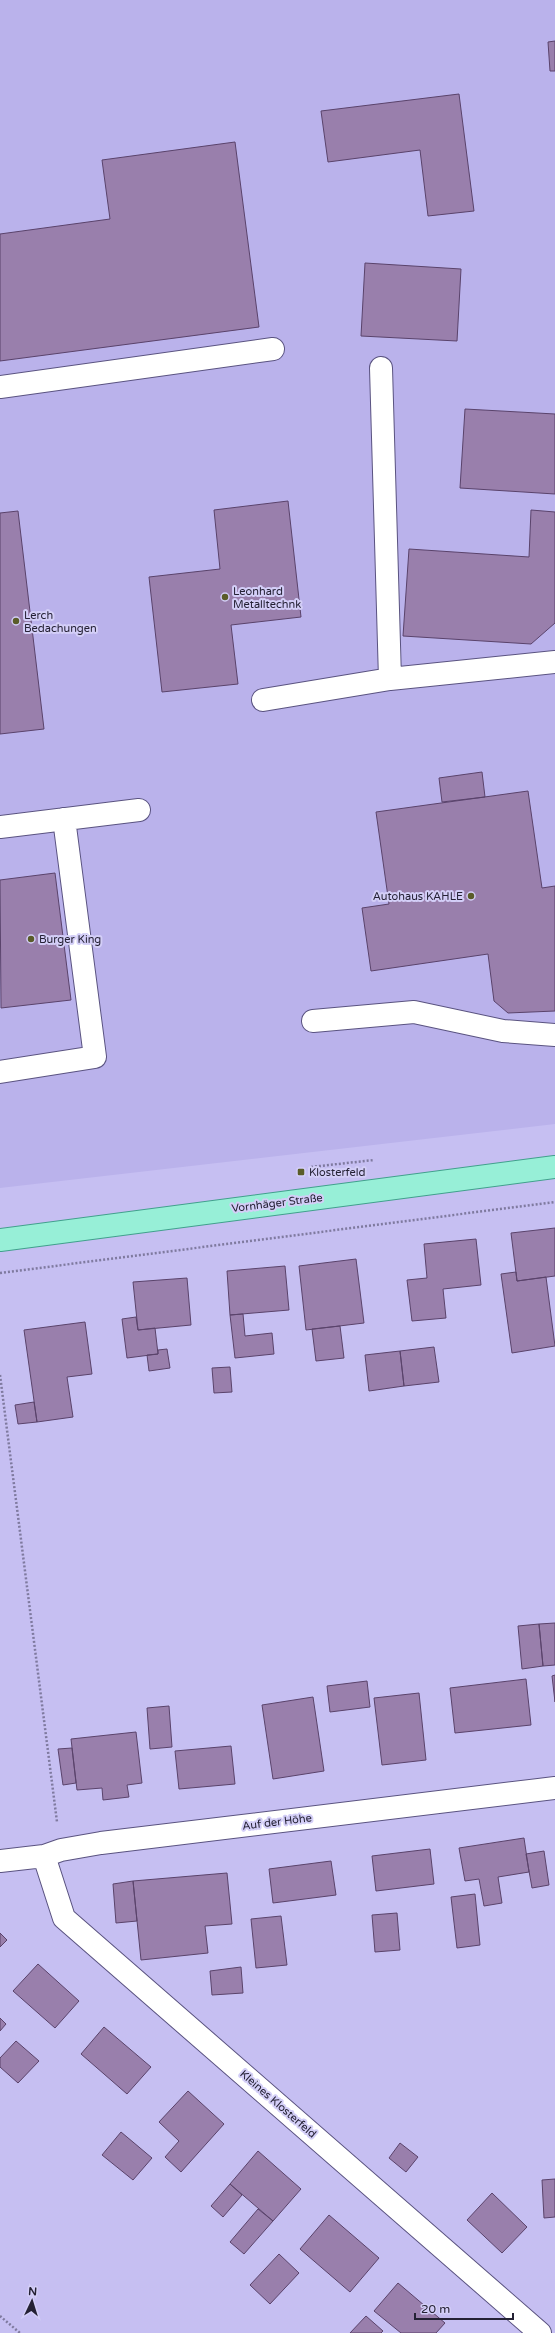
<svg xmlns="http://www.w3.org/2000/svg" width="555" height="2333" font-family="'Varela Round',sans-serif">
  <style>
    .built { fill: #bab2eb }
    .building { fill: #997fac; stroke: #5a436b }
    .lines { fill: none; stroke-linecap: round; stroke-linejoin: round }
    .minor-casing { stroke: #5a5380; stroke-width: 24 }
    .major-casing { stroke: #41a08c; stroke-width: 24 }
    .path { stroke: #7f7a9f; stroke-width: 2.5; stroke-dasharray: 2 2; stroke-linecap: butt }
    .minor { stroke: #fff; stroke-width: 22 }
    .major { stroke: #97efd7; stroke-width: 22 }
    .poi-dot { fill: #5a5c29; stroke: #d3cef7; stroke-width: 1.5 }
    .labels { text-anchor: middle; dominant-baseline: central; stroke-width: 4; stroke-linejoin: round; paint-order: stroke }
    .poi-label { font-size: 11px; fill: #242134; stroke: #d3cef7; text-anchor: start }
    .street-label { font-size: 11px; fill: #242134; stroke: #d3cef7 }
  </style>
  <rect width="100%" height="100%" fill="#c6bff2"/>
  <path class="built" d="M0,0H555V1124L0,1188Z"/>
  <path class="building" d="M555,41V71H550L548,42Z
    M459,94L474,211L428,216L420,150L328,162L321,111Z
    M235,142L259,327L0,361V234L110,219L102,160Z
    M365,263L461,269L457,341L361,336Z
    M465,409L555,414V494L460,488Z
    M288,501L301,617L231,625L238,684L162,692L149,577L220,569L214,510Z
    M531,510L555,512V623L531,644L403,636L409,549L529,557Z
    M18,511L44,729L0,734V513Z
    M482,772L485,797L442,802L439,778Z
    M528,791L542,888L555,886V1011L508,1013L494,1001L488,954L371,971L362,908L389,904L376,812Z
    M55,873L71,1000L1,1008L0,880Z
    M555,1228V1276L517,1281L511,1233Z
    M476,1239L481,1285L443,1289L446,1318L412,1321L407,1280L427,1278L424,1244Z
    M356,1259L364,1323L306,1330L299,1266Z
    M285,1266L289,1310L230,1315L227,1271Z
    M516,1272L517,1281L546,1277L555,1346L512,1353L501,1274Z
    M187,1278L191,1325L138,1330L133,1282Z
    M243,1314L245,1336L272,1333L274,1354L235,1358L230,1315Z
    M136,1317L138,1330L155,1328L158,1354L127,1358L122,1319Z
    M85,1322L92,1374L67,1377L73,1417L37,1422L24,1330Z
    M340,1326L344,1358L316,1361L312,1329Z
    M434,1347L439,1382L404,1386L400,1351Z
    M167,1349L170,1368L149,1371L147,1355L158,1354V1350Z
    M400,1351L404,1386L369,1391L365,1355Z
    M230,1367L232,1392L214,1393L212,1368Z
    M34,1402L37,1422L18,1424L15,1405Z
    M555,1623V1665L543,1666L539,1624Z
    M539,1624L543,1666L522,1669L518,1626Z
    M555,1675V1702L552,1676Z
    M526,1679L531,1725L455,1733L450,1688Z
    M367,1681L370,1707L330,1712L327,1686Z
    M419,1693L426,1760L382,1765L374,1698Z
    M313,1697L324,1771L273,1779L262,1705Z
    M169,1706L172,1747L150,1749L147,1708Z
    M136,1732L142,1783L127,1785L129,1797L103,1800L102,1788L77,1790L71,1739Z
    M231,1746L235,1784L179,1789L175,1751Z
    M72,1748L76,1783L63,1785L58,1749Z
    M524,1838L529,1872L498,1877L502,1903L484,1906L479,1879L465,1881L459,1848Z
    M430,1849L434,1884L376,1891L372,1856Z
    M544,1851L549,1885L532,1888L526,1854Z
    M331,1861L336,1895L273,1903L269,1869Z
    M227,1873L232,1924L205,1926L208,1953L141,1960L133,1881Z
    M133,1881L137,1921L116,1923L113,1884Z
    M475,1894L480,1945L457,1948L451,1897Z
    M397,1913L400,1950L375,1952L372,1915Z
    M281,1916L287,1965L256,1968L251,1919Z
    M0,1933L7,1940L0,1947Z
    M38,1964L79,2001L55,2028L13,1991Z
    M241,1967L243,1993L212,1995L210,1971Z
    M0,2018L6,2024L0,2031Z
    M104,2027L151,2067L127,2094L81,2054Z
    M16,2041L39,2061L18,2083L0,2067V2058Z
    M188,2091L224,2124L181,2172L165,2157L179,2141L159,2122Z
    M121,2132L152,2158L133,2180L102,2155Z
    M400,2143L418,2157L406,2172L389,2158Z
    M258,2151L301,2189L273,2221L230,2184Z
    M555,2179V2217L544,2218L542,2180Z
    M230,2184L242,2195L223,2217L211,2206Z
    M492,2193L527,2227L502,2253L467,2220Z
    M258,2209L273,2221L244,2254L230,2242Z
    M329,2215L379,2258L350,2292L300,2249Z
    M279,2254L299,2273L270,2304L250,2285Z
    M398,2283L445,2323L436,2333H401L374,2311Z
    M366,2316L383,2331L381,2333H350Z"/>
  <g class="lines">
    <g class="minor-casing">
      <path id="minor" d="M381,368L390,679L555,662
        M0,387L273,349
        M263,700L390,679
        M0,827L139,810
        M313,1021L414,1012L503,1031L555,1035
        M0,1072L95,1057L64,819
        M44,1856L64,1918L540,2333
        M0,1861L44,1856L61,1850L101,1843L555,1788"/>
    </g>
    <g class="major-casing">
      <path id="major" d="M0,1240L555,1167"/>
    </g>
    <path class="path" d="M311,1167L374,1160
      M0,1273L555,1202
      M0,1375L57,1822
      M0,2316L20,2333"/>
    <use href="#minor" class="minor"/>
    <use href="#major" class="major"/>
  </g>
  <g class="poi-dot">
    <circle cx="225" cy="597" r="4"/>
    <circle cx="16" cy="621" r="4"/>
    <circle cx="471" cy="896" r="4"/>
    <circle cx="31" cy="939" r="4"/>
    <rect x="297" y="1168" width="8" height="8" rx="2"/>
  </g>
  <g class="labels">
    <g class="poi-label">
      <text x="233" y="591">Leonhard<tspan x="233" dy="13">Metalltechnk</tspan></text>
      <text x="24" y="615">Lerch<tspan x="24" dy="13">Bedachungen</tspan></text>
      <text x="463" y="896" text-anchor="end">Autohaus KAHLE</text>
      <text x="39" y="939">Burger King</text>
      <text x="309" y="1172">Klosterfeld</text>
    </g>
    <g class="street-label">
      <text transform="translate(277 1203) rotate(-7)">Vornhäger Straße</text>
      <text transform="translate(277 1822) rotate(-7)">Auf der Höhe</text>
      <text transform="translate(278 2104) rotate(41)">Kleines Klosterfeld</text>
    </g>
  </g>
  <g transform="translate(32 2301) rotate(4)" stroke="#d3cef7" stroke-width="3" paint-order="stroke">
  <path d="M0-3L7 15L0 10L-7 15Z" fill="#242134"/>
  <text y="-6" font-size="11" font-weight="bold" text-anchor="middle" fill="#242134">N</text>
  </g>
  <path d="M415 2313v6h98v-6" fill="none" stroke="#242134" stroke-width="2"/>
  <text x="421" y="2313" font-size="12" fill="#242134" stroke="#d3cef7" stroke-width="3" paint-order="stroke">20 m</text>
</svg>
